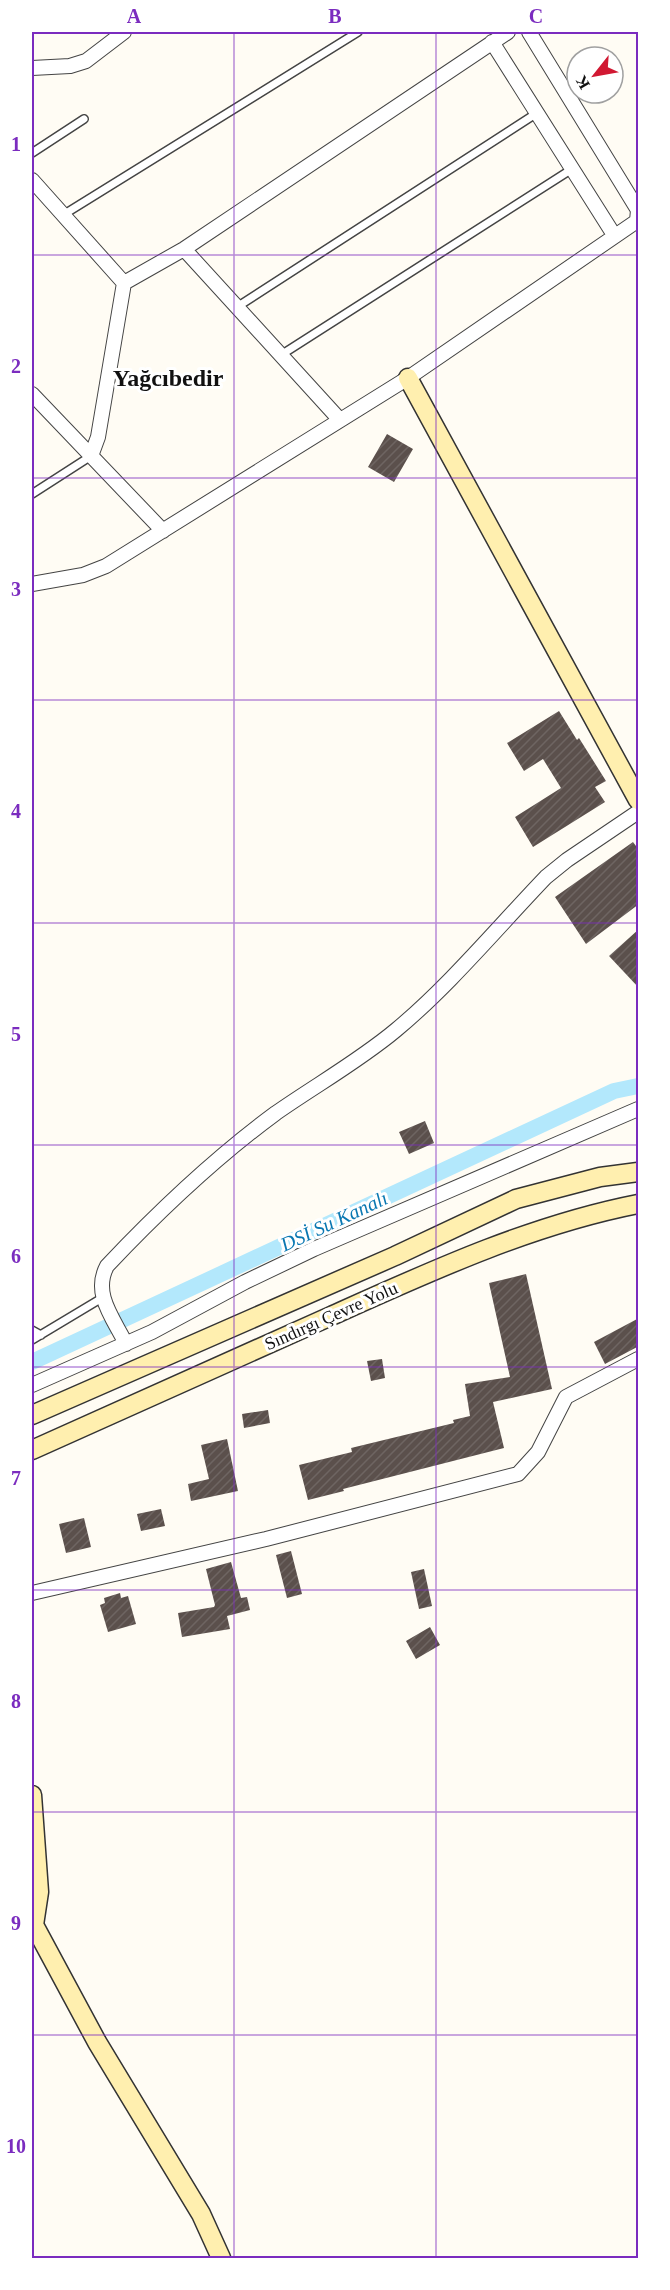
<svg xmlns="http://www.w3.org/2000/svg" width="670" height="2290" font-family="'Times New Roman',serif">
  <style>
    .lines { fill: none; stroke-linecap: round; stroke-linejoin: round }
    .canal { stroke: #b3e8fc; stroke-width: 16 }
    .building { fill: url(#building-hatch) }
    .lane-casing { stroke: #444; stroke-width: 10 }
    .street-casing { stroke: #444; stroke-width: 16 }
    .secondary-casing { stroke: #333; stroke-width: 21 }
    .lane { stroke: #fff; stroke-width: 7 }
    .street { stroke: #fff; stroke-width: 14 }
    .secondary { stroke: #ffefaf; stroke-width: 18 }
    .grid { fill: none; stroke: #7b2cbf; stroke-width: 1.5; stroke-opacity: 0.55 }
    .labels { text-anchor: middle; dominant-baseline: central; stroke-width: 6; stroke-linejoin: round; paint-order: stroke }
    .street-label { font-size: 18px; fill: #111; stroke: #fff }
    .water-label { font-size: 20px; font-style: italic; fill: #0a78b2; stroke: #fff }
    .district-label { font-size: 24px; font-weight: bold; fill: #111; stroke: #fff }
    .neatline { fill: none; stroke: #7b2cbf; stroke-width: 2 }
    .grid-label { font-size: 20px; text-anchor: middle; font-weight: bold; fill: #7b2cbf }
  </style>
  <defs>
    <pattern id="building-hatch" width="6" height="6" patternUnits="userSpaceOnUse" patternTransform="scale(1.5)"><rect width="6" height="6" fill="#5b504c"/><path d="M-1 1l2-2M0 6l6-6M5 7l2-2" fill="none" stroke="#6e6562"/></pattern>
  </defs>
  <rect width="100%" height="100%" fill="#fffcf4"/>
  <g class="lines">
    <path class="canal" d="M32,1362L614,1091L638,1086"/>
  </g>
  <path class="building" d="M387,434L413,449L394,482L368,467Z
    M559,711L577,740L579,738L606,781L595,787L605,802L533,847L515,817L561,788L543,759L524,771L507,743Z
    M633,842L639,850V904L586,944L555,897Z
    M639,929V988L609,956Z
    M425,1121L434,1143L409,1154L399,1132Z
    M526,1274L552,1389L493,1402L504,1448L343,1489L344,1491L308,1500L299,1465L352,1452L351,1448L454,1423L453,1420L470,1416L465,1384L510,1377L489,1283Z
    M639,1318V1346L605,1364L594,1342Z
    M382,1359L385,1378L371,1381L367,1361Z
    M268,1410L270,1423L244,1428L242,1414Z
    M227,1439L238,1491L191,1501L188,1484L209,1479L201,1445Z
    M161,1509L165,1526L141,1531L137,1514Z
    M84,1518L91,1547L66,1553L59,1524Z
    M291,1551L302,1594L287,1598L276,1555Z
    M231,1562L241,1598L247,1597L250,1610L227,1616L230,1629L182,1637L178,1613L214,1607L215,1605L206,1569Z
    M424,1569L432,1606L419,1609L411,1572Z
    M120,1593L121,1598L128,1596L136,1624L108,1632L100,1605L105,1603L104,1598Z
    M430,1627L440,1645L416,1659L406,1641Z"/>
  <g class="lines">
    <g class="lane-casing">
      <path id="lane" d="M32,153L84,119
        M63,215L358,32
        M237,307L537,113
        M281,355L572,169
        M32,494L91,456
        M32,1330L41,1335
        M32,1340L102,1298"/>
    </g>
    <g class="street-casing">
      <path id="street" d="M492,42L614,235
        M32,68L70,66L86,61L124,32
        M32,180L124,283
        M184,249L340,420
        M32,394L163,531
        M91,456L98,437L124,283L184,249L508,32
        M32,584L83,575L106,566L408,378L637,221L638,210L529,32
        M126,1344C114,1319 92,1294 107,1266C159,1211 215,1158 276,1113C316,1085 359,1061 396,1030C449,986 498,927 546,877L567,860L638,812
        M32,1385L152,1332L245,1282L314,1249L638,1109
        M32,1593L266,1539L518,1474L538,1452L566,1397L638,1359"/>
    </g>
    <g class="secondary-casing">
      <path id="secondary" d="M408,378L638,800
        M32,1415L395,1256L516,1199L600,1177L638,1172
        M32,1450C131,1406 231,1361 331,1316C431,1271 531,1225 638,1204
        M32,1795L39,1892L34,1925L97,2042L201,2214L221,2258"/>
    </g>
    <use href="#lane" class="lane"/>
    <use href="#street" class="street"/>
    <use href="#secondary" class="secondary"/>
  </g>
  <path class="grid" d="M234,32V2258M436,32V2258M32,255H638M32,478H638M32,700H638M32,923H638M32,1145H638M32,1367H638M32,1590H638M32,1812H638M32,2035H638"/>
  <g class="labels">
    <g class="street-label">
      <text transform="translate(331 1316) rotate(-24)">Sındırgı Çevre Yolu</text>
    </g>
    <g class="water-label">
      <text transform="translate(334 1221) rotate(-25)">DSİ Su Kanalı</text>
    </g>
    <g class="district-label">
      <text x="168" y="378">Yağcıbedir</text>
    </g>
  </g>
  <rect width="670" height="2290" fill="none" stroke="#ffffff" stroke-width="66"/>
  <g transform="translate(595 75) rotate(239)"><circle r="28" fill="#ffffff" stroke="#a0a0a0" stroke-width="1.5"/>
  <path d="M0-4.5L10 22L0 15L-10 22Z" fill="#d11832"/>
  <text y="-9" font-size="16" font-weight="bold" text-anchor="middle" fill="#111111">K</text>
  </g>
  <rect x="33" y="33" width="604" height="2224" class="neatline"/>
  <g class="grid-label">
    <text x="134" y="23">A</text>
    <text x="335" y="23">B</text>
    <text x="536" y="23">C</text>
    <text x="16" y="151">1</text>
    <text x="16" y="373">2</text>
    <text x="16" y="596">3</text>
    <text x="16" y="818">4</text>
    <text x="16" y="1041">5</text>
    <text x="16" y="1263">6</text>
    <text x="16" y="1485">7</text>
    <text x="16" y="1708">8</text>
    <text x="16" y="1930">9</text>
    <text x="16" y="2153">10</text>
  </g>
</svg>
